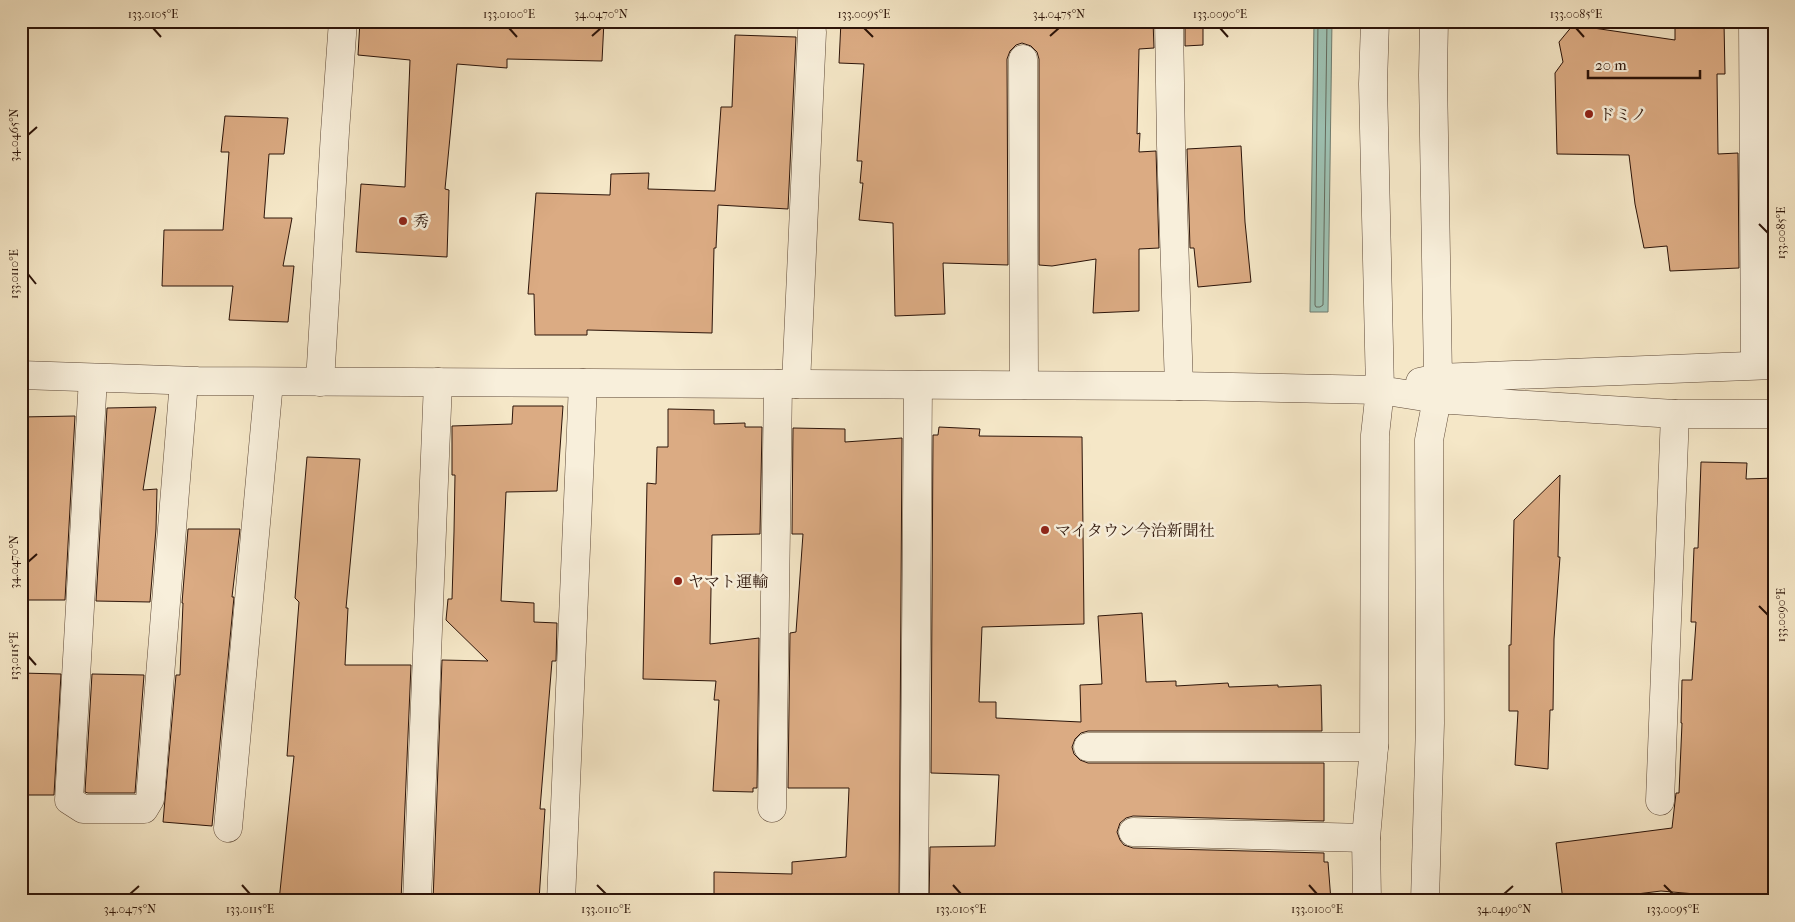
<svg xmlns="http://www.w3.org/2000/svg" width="1795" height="922" font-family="'IM FELL French Canon','Noto Serif JP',serif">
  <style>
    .water { fill: #9dc0b1; stroke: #707b6e }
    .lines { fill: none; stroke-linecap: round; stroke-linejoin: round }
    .shore { stroke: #646a5d; stroke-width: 1 }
    .building { fill: #dbab83; stroke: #2c1409 }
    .minor-casing { stroke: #5e4938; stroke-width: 29 }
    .tertiary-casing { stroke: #5e4938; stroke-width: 29 }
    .minor { stroke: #f8efdb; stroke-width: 28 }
    .tertiary { stroke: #f8efdb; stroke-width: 28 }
    .ticks { fill: none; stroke: #2c1409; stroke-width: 2 }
    .poi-dot { fill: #8f2418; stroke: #f8efdb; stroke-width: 2 }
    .labels { text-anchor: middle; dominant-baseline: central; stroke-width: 5; stroke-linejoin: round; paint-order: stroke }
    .poi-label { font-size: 16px; fill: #2c1409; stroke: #f8efdb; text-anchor: start }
    .neatline { fill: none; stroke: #2c1409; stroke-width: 2 }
    .ticks-label { font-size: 12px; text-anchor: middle; fill: #2c1409 }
  </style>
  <rect width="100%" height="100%" fill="#f5e7c7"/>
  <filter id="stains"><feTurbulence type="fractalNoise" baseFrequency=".004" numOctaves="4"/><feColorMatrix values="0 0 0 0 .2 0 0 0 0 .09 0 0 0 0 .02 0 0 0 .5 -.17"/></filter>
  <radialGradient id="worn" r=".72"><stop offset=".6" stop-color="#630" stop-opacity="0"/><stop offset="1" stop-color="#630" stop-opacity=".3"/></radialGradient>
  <path class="water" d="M1314,21H1332L1328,312H1310Z"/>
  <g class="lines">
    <path class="shore" d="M1318,21L1315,305L1316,307H1320L1323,305L1327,21"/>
  </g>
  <path class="building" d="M360,21H604L602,61L507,59V68L457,64L445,189L449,190L447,257L356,252L361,184L405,187L410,60L358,55Z
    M841,21H1153L1154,48L1139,49L1137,134L1140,133L1139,152L1156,151L1159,248L1139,249V311L1093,313L1096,259L1052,266L1039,265V59L1037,52L1031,46L1022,43L1016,45L1010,51L1007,59L1008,265L943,263L945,314L895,316L893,223L859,220L863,183H860L862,161H857L864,64L839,63Z
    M1185,21H1203V45L1185,46Z
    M1724,23L1725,74H1717L1718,154L1738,153L1739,268L1670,271L1667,246L1644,248L1635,204L1629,155L1557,154L1555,73L1563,62L1559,42L1573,25L1675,40V28Z
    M735,35L796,37L788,209L718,205L716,248H714L712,333L587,330V335H535L534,294H528L536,193L610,195L611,174L649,173L648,189L715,191L721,107H732Z
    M225,116L288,118L284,154H269L264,218H292L283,266H294L288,322L229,320L233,286H162L164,230H223L229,152H221Z
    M1241,146L1245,222L1251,282L1198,287L1194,248H1190L1187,149Z
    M513,406H563L557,491L506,492L501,601L534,603V622L557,623L556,661H552L540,809H545L539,900L433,901L442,660L488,661L446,620L448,599H452L454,532L455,475H452V426L512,424Z
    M156,407L143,490L157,489L156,529L150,602L96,601L107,408Z
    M668,409L714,410V424L745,423V427H762L760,534L712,535L710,644L759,638L757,788H753V792L713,791L719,700H714L716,681L643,679L647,483L656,484L657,447H668Z
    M75,416L65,600H21V417Z
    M939,427L980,429L979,436L1082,437L1084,624L982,627L979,702H996V718L1081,722L1080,685L1102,684L1098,616L1142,613L1146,682L1176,681V686L1228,683L1229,687L1278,685V687L1321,685L1322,731H1088L1081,733L1075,739L1072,747L1074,754L1080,760L1088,763H1324V821L1133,816L1126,818L1120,823L1117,832L1120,840L1124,845L1133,848L1324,853V862H1328L1331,901H929L930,847L995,846L999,775L931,773L933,435H938Z
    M793,428L845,429V442L902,438L899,901H714V872L792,874V862L846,857L849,788H788L790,633L796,632L803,534H792Z
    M307,457L360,459L346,608H348L345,665H411L401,901H279L294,756H287L299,602L295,598Z
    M1701,462L1747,463L1746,479L1774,478V897L1753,899L1661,891L1580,901H1563L1556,843L1672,828L1676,793H1679L1682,723H1681L1682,680H1692L1696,622H1691L1694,548H1698Z
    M1560,475L1558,557H1560L1554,639L1553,710H1550L1548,769L1515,765L1518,711H1509V645H1511L1514,520Z
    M188,529H240L232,597H234L212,826L163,822L176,675H180L183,603H182Z
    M21,673L61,674L54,795H21Z
    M92,674L144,675L135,793H88L85,792Z"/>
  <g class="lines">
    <g class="minor-casing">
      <path id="minor" d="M1169,21L1171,145L1179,386
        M1753,21L1755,365
        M1023,59L1024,385
        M93,378L69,800L83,809H144L150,799L184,381
        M320,382L335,132L343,21
        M796,384L812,32
        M1088,747H1374
        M1660,801L1675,414
        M772,808L778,384
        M228,828L269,382
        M1133,832L1366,838
        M914,897L918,385
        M417,901L438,382
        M561,901L583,383"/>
    </g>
    <g class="tertiary-casing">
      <path id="tertiary" d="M21,375L198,381L1179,386L1380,390L1437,399L1510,404L1675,414H1774
        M1420,382L1438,378L1774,365
        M1367,901L1366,838L1374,747L1375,435L1380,390L1373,84L1375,21
        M1425,901L1430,723L1429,440L1437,399L1438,378L1433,75L1434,21"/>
    </g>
    <use href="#minor" class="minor"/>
    <use href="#tertiary" class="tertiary"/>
  </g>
  <path class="ticks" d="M153,28L161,37M509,28L517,37M864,28L873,37M1220,28L1228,37M1576,28L1584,37M592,36L601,28M1050,36L1059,28M28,135L37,127M1759,224L1768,233M28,274L36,284M28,562L37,554M1759,606L1768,615M28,656L36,665M242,885L250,894M597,885L606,894M953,885L961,894M1309,885L1317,894M1664,885L1673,894M130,894L139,886M1504,894L1513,886"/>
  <g class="poi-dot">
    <circle cx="1589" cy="114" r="5"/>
    <circle cx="403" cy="221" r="5"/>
    <circle cx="1045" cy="530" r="5"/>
    <circle cx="678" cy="581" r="5"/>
  </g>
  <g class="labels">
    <g class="poi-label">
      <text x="1599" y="114">ドミノ</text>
      <text x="413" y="221">秀</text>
      <text x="1055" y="530">マイタウン今治新聞社</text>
      <text x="688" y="581">ヤマト運輸</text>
    </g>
  </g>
  <rect width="1795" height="922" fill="none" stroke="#f5e7c7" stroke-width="55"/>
  <path d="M1588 70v8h112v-8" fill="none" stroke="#2c1409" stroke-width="2.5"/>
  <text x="1595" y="70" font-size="15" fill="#2c1409" stroke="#f8efdb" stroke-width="4" paint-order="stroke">20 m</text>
  <rect x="28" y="28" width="1740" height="866" class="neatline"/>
  <g class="ticks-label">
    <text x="153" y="18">133.0105°E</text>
    <text x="509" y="18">133.0100°E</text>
    <text x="601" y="18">34.0470°N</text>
    <text x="864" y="18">133.0095°E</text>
    <text x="1059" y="18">34.0475°N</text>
    <text x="1220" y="18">133.0090°E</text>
    <text x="1576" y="18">133.0085°E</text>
    <text transform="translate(14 135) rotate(-90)" y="4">34.0465°N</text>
    <text transform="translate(1781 233) rotate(-90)" y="4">133.0085°E</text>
    <text transform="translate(14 274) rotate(-90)" y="4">133.0110°E</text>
    <text transform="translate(14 562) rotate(-90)" y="4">34.0470°N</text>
    <text transform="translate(1781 615) rotate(-90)" y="4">133.0090°E</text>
    <text transform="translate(14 656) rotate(-90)" y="4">133.0115°E</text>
    <text x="130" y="913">34.0475°N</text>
    <text x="250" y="913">133.0115°E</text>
    <text x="606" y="913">133.0110°E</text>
    <text x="961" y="913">133.0105°E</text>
    <text x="1317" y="913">133.0100°E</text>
    <text x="1504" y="913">34.0490°N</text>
    <text x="1673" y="913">133.0095°E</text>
  </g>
  <rect width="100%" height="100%" filter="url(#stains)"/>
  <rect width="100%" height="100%" fill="url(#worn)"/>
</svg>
